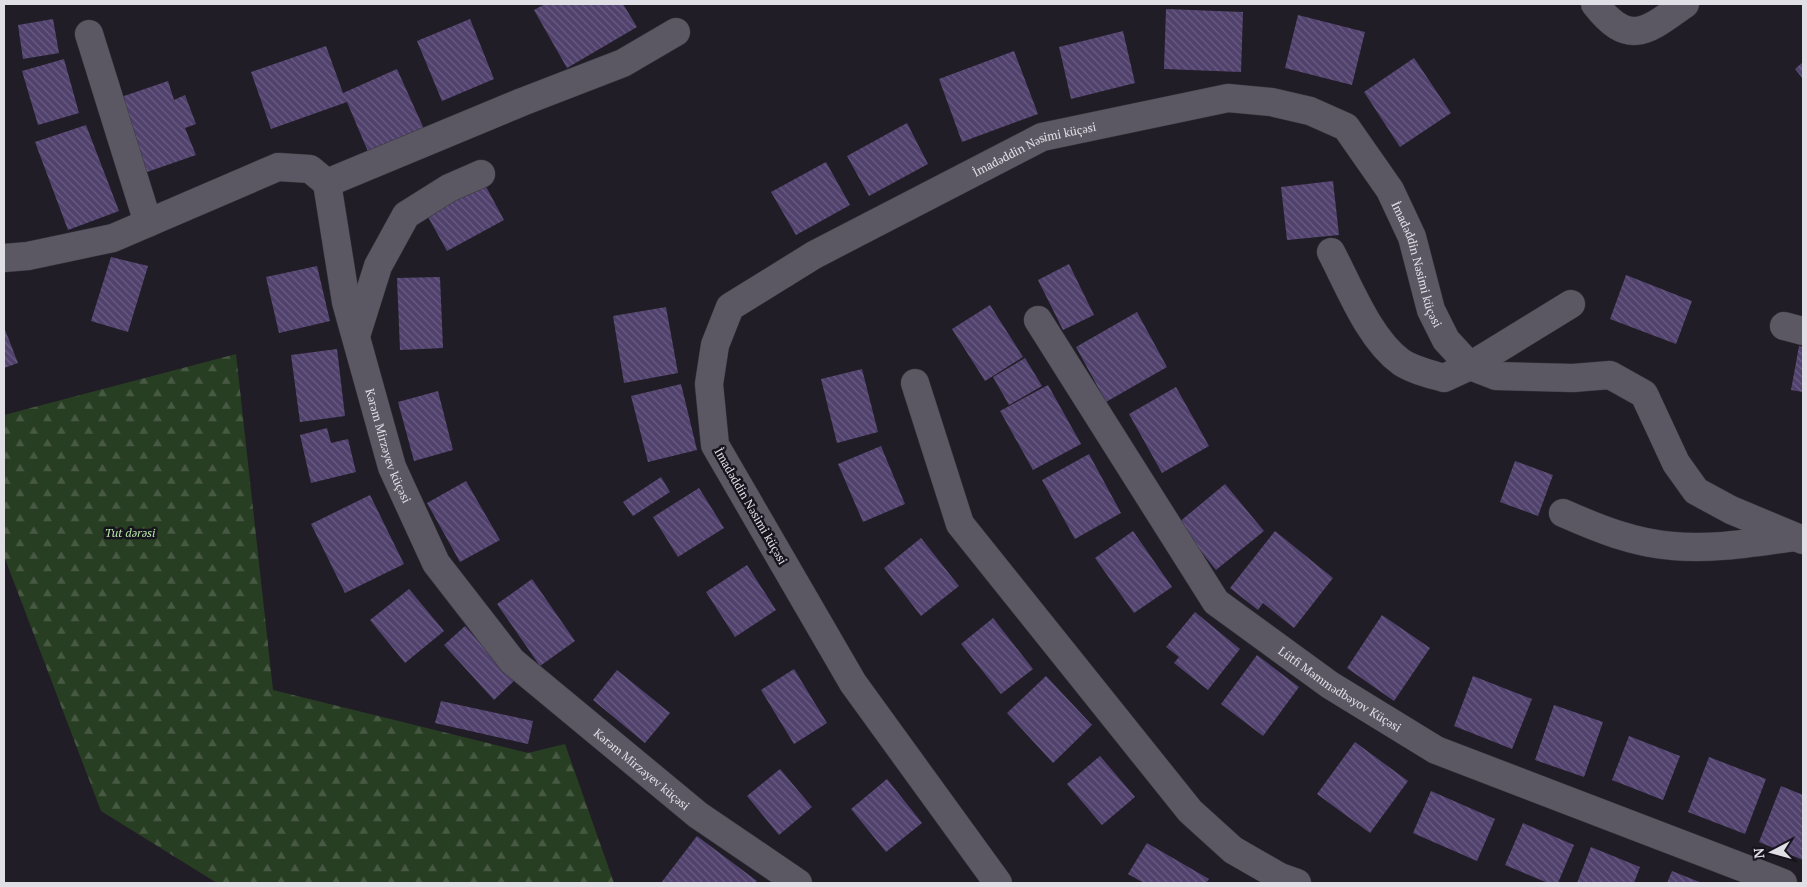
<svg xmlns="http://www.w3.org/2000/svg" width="1807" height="887" font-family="'PT Serif',serif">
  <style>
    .forest { fill: url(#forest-firs) }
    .building { fill: url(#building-back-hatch) }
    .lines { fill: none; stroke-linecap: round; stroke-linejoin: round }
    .minor-casing { stroke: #39373e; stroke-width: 29 }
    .minor { stroke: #5b5864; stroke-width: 28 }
    .labels { text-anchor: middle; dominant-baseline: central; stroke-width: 5; stroke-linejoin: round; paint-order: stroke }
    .street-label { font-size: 12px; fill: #e1dfe6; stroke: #16131d }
    .park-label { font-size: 12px; font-style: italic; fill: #b6e8a8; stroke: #16131d }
  </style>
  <defs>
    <pattern id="forest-firs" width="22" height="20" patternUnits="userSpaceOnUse" patternTransform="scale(1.25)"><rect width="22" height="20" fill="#283e22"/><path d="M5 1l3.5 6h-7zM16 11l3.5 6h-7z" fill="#475942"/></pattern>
    <pattern id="building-back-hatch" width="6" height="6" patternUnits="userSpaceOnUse" patternTransform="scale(1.25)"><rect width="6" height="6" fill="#51426d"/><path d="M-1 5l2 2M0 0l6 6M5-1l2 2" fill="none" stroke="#6a5d82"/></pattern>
  </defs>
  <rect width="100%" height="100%" fill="#201d26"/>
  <path class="forest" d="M236,354L273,690L528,753L565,744L614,883H217L101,811L4,556V415Z"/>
  <path class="building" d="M545,4H623L637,27L567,68L534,10Z
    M1166,9L1243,12L1241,72L1164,69Z
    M1298,15L1365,32L1352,85L1285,68Z
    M53,19L59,53L23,59L18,25Z
    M470,19L494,79L442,101L417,41Z
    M1123,31L1135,83L1071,99L1059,47Z
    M326,46L343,93L397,69L424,129L369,154L347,102L271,129L251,72Z
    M1014,51L1038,114L962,142L939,79Z
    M1414,58L1451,113L1400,147L1364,92Z
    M64,59L79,113L38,125L22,71Z
    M1803,62V79L1795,69Z
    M168,81L174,100L185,95L196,124L185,128L196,155L147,172L121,97Z
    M907,123L928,164L869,196L847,156Z
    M86,125L119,211L68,230L35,142Z
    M826,162L850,205L796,235L771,192Z
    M1333,181L1339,235L1287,240L1281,187Z
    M484,183L504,220L447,251L427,215Z
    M111,257L148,266L128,332L91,321Z
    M1069,264L1094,315L1063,330L1038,280Z
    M317,266L330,321L279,333L266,277Z
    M1626,275L1692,301L1676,344L1610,319Z
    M440,277L443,348L400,350L397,278Z
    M990,305L1023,357L985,381L952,329Z
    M666,307L678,373L624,383L613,316Z
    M1137,312L1167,367L1106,402L1076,347Z
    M4,327L18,363L4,368Z
    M1799,346L1803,347V392L1791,390Z
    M337,349L345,416L300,422L291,355Z
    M1025,358L1042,386L1009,405L993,377Z
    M862,369L878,432L837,443L821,379Z
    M681,384L697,450L648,462L631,396Z
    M1048,385L1081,444L1033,470L1000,411Z
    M1176,387L1209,446L1162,473L1129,414Z
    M438,391L453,450L414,461L398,402Z
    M327,428L331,443L348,439L356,472L311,483L300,435Z
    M881,446L905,504L863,522L838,464Z
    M1089,454L1121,513L1075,539L1042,480Z
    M1515,461L1553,475L1538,516L1500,502Z
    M661,477L670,492L633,516L623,502Z
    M466,481L500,540L460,562L427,503Z
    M1225,484L1264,531L1216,570L1178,523Z
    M699,488L724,528L678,557L653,517Z
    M370,495L404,564L345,593L311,524Z
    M1133,531L1172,587L1134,613L1095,558Z
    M1275,531L1333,578L1294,628L1263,603L1258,610L1230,588Z
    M921,538L959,586L921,616L884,568Z
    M747,565L776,610L735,637L706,592Z
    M532,579L575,641L540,666L497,604Z
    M409,589L444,631L405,663L370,620Z
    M1195,612L1240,649L1208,690L1174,663L1179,657L1166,647Z
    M1382,615L1430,648L1394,701L1347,668Z
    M993,618L1033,669L1001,694L961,644Z
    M465,626L514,681L494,700L444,645Z
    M1257,655L1299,687L1263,736L1221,704Z
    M794,669L827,723L794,744L761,690Z
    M617,670L670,713L645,743L593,700Z
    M1046,676L1092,725L1053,763L1007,713Z
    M1473,676L1532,699L1512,749L1454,726Z
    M441,701L533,721L528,744L435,723Z
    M1554,705L1603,722L1584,777L1535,760Z
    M1629,736L1680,756L1663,800L1612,780Z
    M1355,742L1408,781L1370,833L1317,794Z
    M1100,756L1135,797L1102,825L1067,784Z
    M1709,757L1766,779L1745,834L1688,812Z
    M780,769L812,807L779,835L747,796Z
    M887,779L922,823L886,852L851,809Z
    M1781,786L1803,795V860L1759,842Z
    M1431,791L1495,819L1477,861L1413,833Z
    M1523,823L1574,845L1558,883H1548L1505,865Z
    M697,836L757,881L755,883H661Z
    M1147,843L1209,879L1206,883H1144L1128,874Z
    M1591,847L1640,867L1634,883H1577Z
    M1672,871L1702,883H1667Z"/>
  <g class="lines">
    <g class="minor-casing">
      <g id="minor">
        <path d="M1595,4C1629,48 1647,31 1685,4"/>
        <path d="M89,34L148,223"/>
        <path d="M327,183L522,102L623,63L676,32"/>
        <path d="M1331,252C1349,286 1369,339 1401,362C1413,370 1430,374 1444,378L1470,366L1571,304"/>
        <path id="s1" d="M4,258L28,256L113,238L278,167L310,169L327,183L346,302L392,467L436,563L512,661L698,815L798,883"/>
        <path id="s2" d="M1038,320L1216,602L1330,685L1436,750L1783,883"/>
        <path d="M1784,326L1803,331"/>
        <path d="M356,336L378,266L406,215L449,188L481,174"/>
        <path d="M915,383L960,524L1190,811L1233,850L1280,877L1297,883"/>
        <path d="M1563,513C1599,529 1634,543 1673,546C1713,550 1756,542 1795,537"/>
        <path id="s3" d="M998,883L853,683L715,445L709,384L715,345L730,307L814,255L1042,137L1228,98L1271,102L1310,111L1346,127L1390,190L1412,237L1431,310L1446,340L1470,366L1496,376L1573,378L1610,375L1644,394L1676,463L1696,491L1731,510L1803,540"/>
      </g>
    </g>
    <use href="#minor" class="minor"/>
  </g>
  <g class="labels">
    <g class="street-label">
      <text stroke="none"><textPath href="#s3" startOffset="1008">İmadəddin Nəsimi küçəsi</textPath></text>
      <text stroke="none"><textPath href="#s3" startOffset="1488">İmadəddin Nəsimi küçəsi</textPath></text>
      <text stroke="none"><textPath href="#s1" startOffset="615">Kərəm Mirzəyev küçəsi</textPath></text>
      <text transform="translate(751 506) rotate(60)">İmadəddin Nəsimi küçəsi</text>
      <text stroke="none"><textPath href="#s2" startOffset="485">Lütfi Məmmədbəyov Küçəsi</textPath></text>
      <text stroke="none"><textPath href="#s1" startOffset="1035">Kərəm Mirzəyev küçəsi</textPath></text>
    </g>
    <g class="park-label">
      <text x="130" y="532">Tut dərəsi</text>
    </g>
  </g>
  <rect width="1807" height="887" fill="none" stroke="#e1dfe6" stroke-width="10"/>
  <g transform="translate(1772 852) rotate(264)" stroke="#16131d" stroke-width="4" paint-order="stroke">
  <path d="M0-4L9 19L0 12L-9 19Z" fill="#e1dfe6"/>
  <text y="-8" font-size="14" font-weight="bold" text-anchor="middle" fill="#e1dfe6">N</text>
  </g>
</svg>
